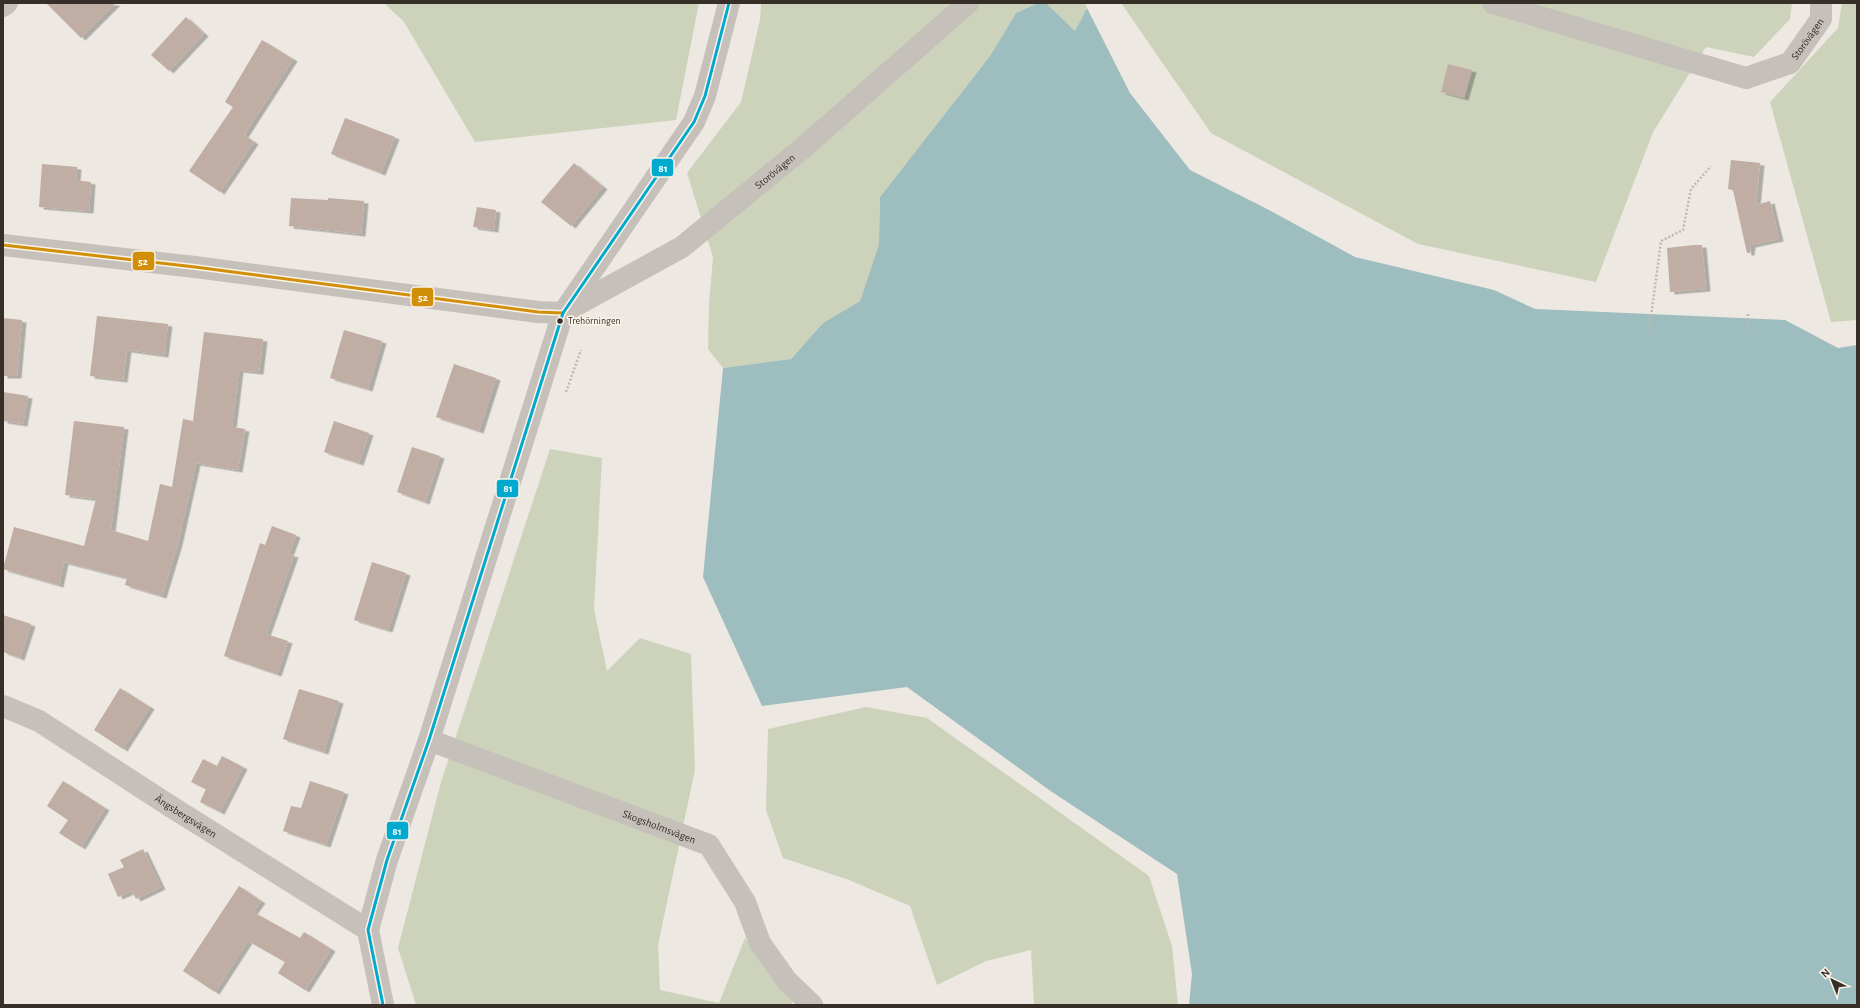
<svg xmlns="http://www.w3.org/2000/svg" width="1860" height="1008" font-family="'Alegreya Sans',sans-serif">
  <style>
    .green { fill: #cdd3bb }
    .water { fill: #9dbdbe }
    .building { fill: #c0ada3; filter: url(#shadow) }
    .lines { fill: none; stroke-linecap: round; stroke-linejoin: round }
    .path { stroke: #bfb8b2; stroke-width: 2.5; stroke-dasharray: 2 2; stroke-linecap: butt }
    .minor { stroke: #c6c0ba; stroke-width: 22 }
    .bus-1-casing { stroke: #faf3e9; stroke-width: 6 }
    .bus-2-casing { stroke: #faf3e9; stroke-width: 6 }
    .bus-1 { stroke: #d18e08; stroke-width: 3 }
    .bus-2 { stroke: #00a9ce; stroke-width: 3 }
    .bus-dot { fill: #372e28; stroke: #faf3e9; stroke-width: 1.5 }
    .labels { text-anchor: middle; dominant-baseline: central; stroke-width: 3; stroke-linejoin: round; paint-order: stroke }
    .bus-label { font-size: 10px; fill: #372e28; stroke: #faf3e9; text-anchor: start }
    .street-label { font-size: 11px; fill: #372e28; stroke: #faf3e9 }
    .line-badge { stroke: #faf3e9; stroke-width: 1.5 }
    .badge-label { font-size: 11px; text-anchor: middle; font-weight: bold; fill: #fff }
  </style>
  <defs>
    <filter id="shadow"><feDropShadow dx="4.5" dy="2.5" stdDeviation="0" flood-color="#0004"/></filter>
  </defs>
  <rect width="100%" height="100%" fill="#ede8e1"/>
  <path class="green" d="M384,3H699L676,120L475,142L404,22Z
    M761,3H1038L1016,13L990,56L880,197L879,244L860,301L823,323L791,359L723,368L708,349L709,304L713,257L687,173L741,102L760,20Z
    M1046,3H1085L1087,8L1075,31Z
    M1121,3H1792L1790,19L1754,57L1706,47L1653,132L1596,282L1418,244L1211,133Z
    M1842,3H1857V320L1831,322L1770,102L1838,28Z
    M550,449L602,458L594,609L607,671L640,638L691,654L695,770L658,945L660,990L719,1003L745,938L794,995L792,1005H416L398,948L441,782Z
    M866,707L927,718L1149,876L1172,946L1178,1005H1034L1031,950L986,961L937,985L910,906L849,880L783,858L766,810L768,729Z"/>
  <path class="water" d="M1038,3H1046L1075,31L1087,8L1130,93L1190,170L1269,210L1355,257L1494,290L1535,309L1785,320L1838,348L1857,345V1005H1189L1192,974L1177,874L1052,792L907,687L762,706L703,577L723,368L791,359L823,323L860,301L879,244L880,197L990,56L1016,13Z"/>
  <path class="building" d="M46,3H116L81,38Z
    M186,17L204,34L169,71L151,55Z
    M262,40L293,59L244,135L254,142L220,192L189,171L233,107L225,102Z
    M1448,64L1472,70L1464,98L1441,92Z
    M345,118L395,137L381,173L331,154Z
    M1731,160L1760,163L1756,205L1770,201L1779,239L1751,245L1750,253H1747L1733,190L1728,189Z
    M574,163L603,187L571,226L541,202Z
    M42,164L77,167L76,180L91,182L89,211L39,207Z
    M291,198L328,200V198L364,201L361,234L289,226Z
    M477,207L496,210L494,230L473,227Z
    M1694,245H1702L1706,289L1670,292L1667,248Z
    M97,316L168,324L164,355L127,350L123,380L90,376Z
    M3,318L22,320L17,376H3Z
    M344,330L382,341L368,389L330,378Z
    M204,332L263,339L259,372L239,370L232,427L245,429L238,470L196,463L178,543L162,596L125,585L127,578L64,562L59,585L3,569L14,527L84,546L96,499L65,495L74,421L124,427L111,530L148,541L160,484L172,487L183,419L193,421Z
    M454,364L496,378L479,431L436,417Z
    M3,392L28,396L23,424L3,421Z
    M334,421L369,433L359,463L324,452Z
    M412,447L440,456L425,502L397,492Z
    M272,526L296,535L289,554L294,555L266,634L288,641L277,674L224,656L260,543L265,545Z
    M372,562L406,573L388,630L354,620Z
    M3,615L31,624L20,658L3,652Z
    M120,688L150,707L123,749L94,730Z
    M299,689L339,701L324,752L283,739Z
    M222,756L243,767L220,812L200,802L206,789L191,782L203,759L217,766Z
    M63,781L105,808L81,847L59,833L68,820L47,806Z
    M310,781L344,792L326,845L283,831L291,806L301,808Z
    M143,849L161,887L136,899L132,891L118,897L108,874L124,867L120,860Z
    M239,886L261,901L253,912L300,938L304,932L331,949L305,990L278,973L285,962L248,941L215,992L183,971Z"/>
  <g class="lines">
    <path class="path" d="M1649,332L1661,241L1683,230L1691,189L1711,166
      M1748,332V314
      M566,392L581,350"/>
    <g class="minor">
      <path id="s1" d="M1493,3L1746,78L1790,63L1821,19V3"/>
      <path d="M3,6L7,3"/>
      <path d="M3,245L195,267L538,312L563,313"/>
      <path id="s2" d="M567,310L682,247L804,147L968,3"/>
      <path id="s3" d="M3,706L39,721L170,806L368,930"/>
      <path id="s4" d="M429,740L709,845L745,902L760,943L787,981L812,1005"/>
      <path d="M383,1005L368,930L387,860L429,740L563,313L694,122L705,96L729,3"/>
    </g>
    <g class="bus-1-casing">
      <path id="bus-1" d="M3,245L195,267L538,312L563,313"/>
    </g>
    <g class="bus-2-casing">
      <path id="bus-2" d="M383,1005L368,930L387,860L429,740L563,313L694,122L705,96L729,3"/>
    </g>
    <use href="#bus-1" class="bus-1"/>
    <use href="#bus-2" class="bus-2"/>
  </g>
  <circle class="bus-dot" cx="560" cy="321" r="3.5"/>
  <g class="labels">
    <g class="bus-label">
      <text x="568" y="321">Trehörningen</text>
    </g>
    <g class="street-label">
      <text stroke="none"><textPath href="#s1" startOffset="340">Storövägen</textPath></text>
      <text stroke="none"><textPath href="#s2" startOffset="251">Storövägen</textPath></text>
      <text stroke="none"><textPath href="#s3" startOffset="214">Ängsbergsvägen</textPath></text>
      <text stroke="none"><textPath href="#s4" startOffset="246">Skogsholmsvägen</textPath></text>
    </g>
  </g>
  <g class="line-badge">
    <rect x="651" y="158" width="23" height="19" rx="4" fill="#00a9ce"/>
    <rect x="132" y="251" width="23" height="20" rx="4" fill="#d18e08"/>
    <rect x="411" y="287" width="23" height="20" rx="4" fill="#d18e08"/>
    <rect x="496" y="479" width="23" height="19" rx="4" fill="#00a9ce"/>
    <rect x="386" y="821" width="23" height="19" rx="4" fill="#00a9ce"/>
  </g>
  <g class="badge-label">
    <text x="663" y="172">81</text>
    <text x="143" y="265">52</text>
    <text x="423" y="301">52</text>
    <text x="508" y="492">81</text>
    <text x="397" y="835">81</text>
  </g>
  <rect width="1860" height="1008" fill="none" stroke="#372e28" stroke-width="8"/>
  <g transform="translate(1832 980) rotate(317)" stroke="#faf3e9" stroke-width="3" paint-order="stroke">
  <path d="M0-3L7 15L0 10L-7 15Z" fill="#372e28"/>
  <text y="-6" font-size="11" font-weight="bold" text-anchor="middle" fill="#372e28">N</text>
  </g>
</svg>
